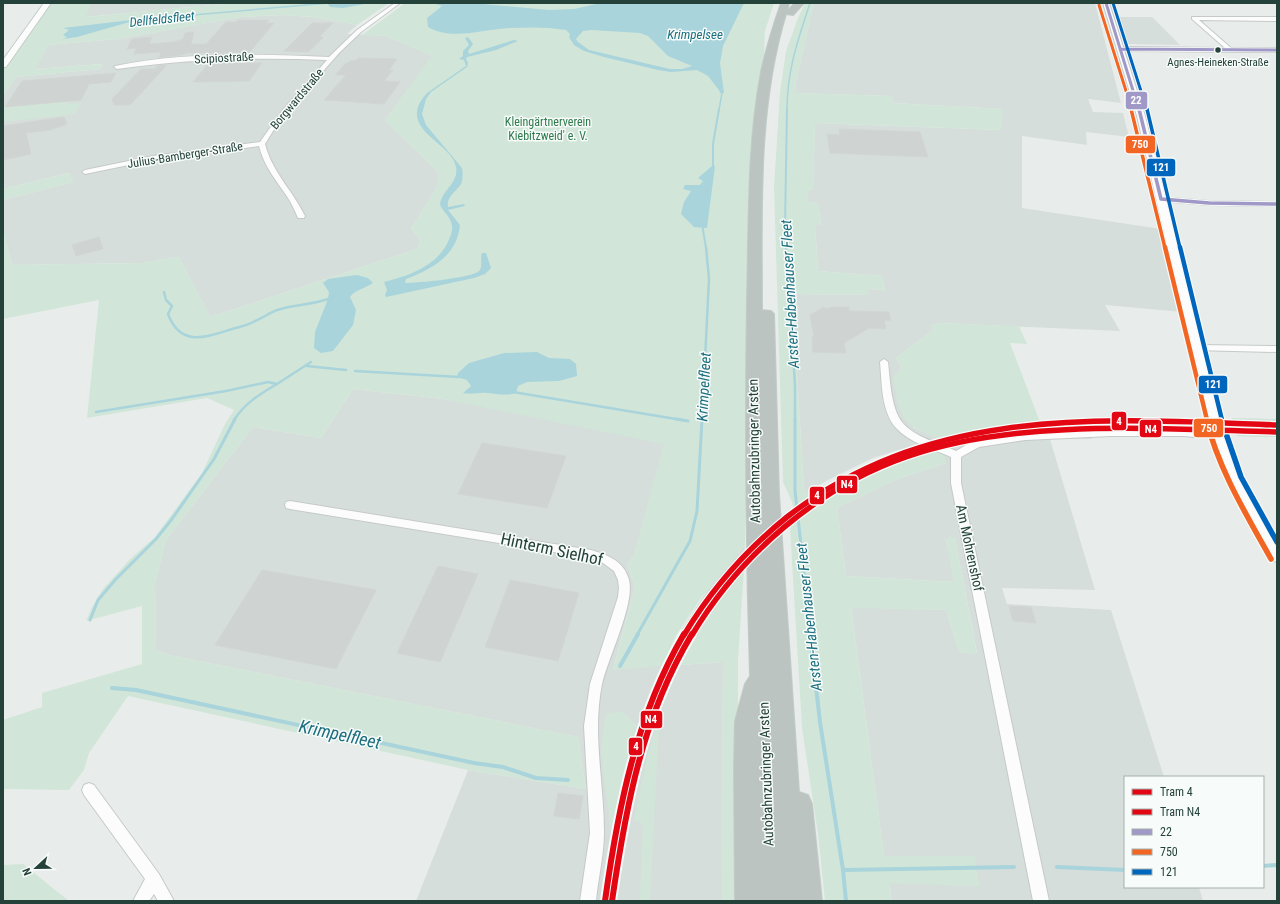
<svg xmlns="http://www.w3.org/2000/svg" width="1280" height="904" font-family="'Roboto Condensed',sans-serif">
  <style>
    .built { fill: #d6dedb }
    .green { fill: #d1e6d8 }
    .water { fill: #a9d4db; fill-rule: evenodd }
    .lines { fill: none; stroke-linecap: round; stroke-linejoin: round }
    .stream-far4 { stroke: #a9d4db; stroke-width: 1.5 }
    .stream-far3 { stroke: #a9d4db; stroke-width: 2 }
    .stream-far2 { stroke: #a9d4db; stroke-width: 2.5 }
    .stream-far1 { stroke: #a9d4db; stroke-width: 3 }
    .stream { stroke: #a9d4db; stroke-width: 4 }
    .building { fill: #cfd4d2; stroke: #d1d6d4 }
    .street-casing { stroke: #c5cac8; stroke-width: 2 }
    .secondary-casing { stroke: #c3cbc8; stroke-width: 2 }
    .highway-casing { stroke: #c3ccc9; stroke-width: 2 }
    .street { fill: #fcfcfc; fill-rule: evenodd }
    .secondary { fill: #fcfcfc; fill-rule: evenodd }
    .highway { fill: #bcc4c2; fill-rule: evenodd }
    .bus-1-far1-casing { stroke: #f7fbf9; stroke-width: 4.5 }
    .bus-1-casing { stroke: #f7fbf9; stroke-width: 5.5 }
    .bus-2-far3-casing { stroke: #f7fbf9; stroke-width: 4.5 }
    .bus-2-far2-casing { stroke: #f7fbf9; stroke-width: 5.5 }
    .bus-2-far1-casing { stroke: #f7fbf9; stroke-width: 7 }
    .bus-2-casing { stroke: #f7fbf9; stroke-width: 8 }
    .bus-3-far3-casing { stroke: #f7fbf9; stroke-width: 4.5 }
    .bus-3-far2-casing { stroke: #f7fbf9; stroke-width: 5.5 }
    .bus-3-far1-casing { stroke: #f7fbf9; stroke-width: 7 }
    .bus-3-casing { stroke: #f7fbf9; stroke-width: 8 }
    .bus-1-far1 { stroke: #a098c6; stroke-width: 3 }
    .bus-1 { stroke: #a098c6; stroke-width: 3.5 }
    .bus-2-far3 { stroke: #f26522; stroke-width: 3 }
    .bus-2-far2 { stroke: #f26522; stroke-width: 3.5 }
    .bus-2-far1 { stroke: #f26522; stroke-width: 4.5 }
    .bus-2 { stroke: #f26522; stroke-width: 5.5 }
    .bus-3-far3 { stroke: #0065bd; stroke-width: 3 }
    .bus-3-far2 { stroke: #0065bd; stroke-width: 3.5 }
    .bus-3-far1 { stroke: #0065bd; stroke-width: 4.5 }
    .bus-3 { stroke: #0065bd; stroke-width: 5.5 }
    .tram-1-far1-casing { stroke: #f7fbf9; stroke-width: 8 }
    .tram-1-casing { stroke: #f7fbf9; stroke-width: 10 }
    .tram-2-far1-casing { stroke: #f7fbf9; stroke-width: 8 }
    .tram-2-casing { stroke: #f7fbf9; stroke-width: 10 }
    .tram-1-far1 { stroke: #e30613; stroke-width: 5.5 }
    .tram-1 { stroke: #e30613; stroke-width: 6 }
    .tram-2-far1 { stroke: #e30613; stroke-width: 5.5 }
    .tram-2 { stroke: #e30613; stroke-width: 6 }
    .bus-dot { fill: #24423a; stroke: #f7fbf9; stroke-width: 1.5 }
    .labels { text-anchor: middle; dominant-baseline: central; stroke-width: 3; stroke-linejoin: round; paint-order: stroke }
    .far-bus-label { font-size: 11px; fill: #24423a; stroke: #f7fbf9 }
    .far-street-label { font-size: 12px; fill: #24423a; stroke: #f7fbf9 }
    .far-park-label { font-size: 12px; fill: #2d7a4b; stroke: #f7fbf9 }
    .far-water-label { font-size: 13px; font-style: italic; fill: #1c6f80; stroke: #f7fbf9 }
    .street-label { font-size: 14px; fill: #24423a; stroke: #f7fbf9 }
    .water-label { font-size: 15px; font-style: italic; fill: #1c6f80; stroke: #f7fbf9 }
    .near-street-label { font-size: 17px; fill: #24423a; stroke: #f7fbf9 }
    .near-water-label { font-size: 18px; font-style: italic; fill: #1c6f80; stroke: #f7fbf9 }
    .line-badge { stroke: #f7fbf9; stroke-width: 1.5 }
    .badge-label { font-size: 11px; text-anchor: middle; font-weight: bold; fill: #fff }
  </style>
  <rect width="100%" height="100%" fill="#e8edeb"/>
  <path class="built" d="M91,3H233L85,17Z
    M814,3H1095L1121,103L1088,99L1093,112L1123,113L1129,137L1086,132L1087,145L1022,136V208L1161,229L1182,312L1105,305L1120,331L939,323L931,326L934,329L896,358L901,365L900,371L913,427L937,438L873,458L826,481L807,493L804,489L792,294L868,295L867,289L885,290L882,276L818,271L815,224H821L818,203L808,202V190L813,189L815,123L1001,130L1002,109L893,103L891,96L795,93L796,81Z
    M283,15L314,17L357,25L347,34L386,36L433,56L385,120L439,173L438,185L411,229L419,238L420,244L417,249L210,317L179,257L142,263L12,265L3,230V200L73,182L69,173L3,189V96L16,77L100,69L103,64L34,69L48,45L117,39L240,17Z
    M1116,17H1152L1180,45L1128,44Z
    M353,389L443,399L668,441L634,555L627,565L635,586L613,669L669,649L712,583L745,545L744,568L726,590L706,620L681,665L723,662L722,901H416L468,770L586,789L578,737L169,655L156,650L155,583L166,540L253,427L321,438Z
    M1232,418L1277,419V437L1237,436Z
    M1089,429L1092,439H1050L1095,590L1002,588L1007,604L1111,610L1164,777H1125V887H1199L1203,901H892L889,883L975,856H884L851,607L946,610L959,652L977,653L955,538L946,540L955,582L846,576L837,508L895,480L946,463L936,450L1003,436Z"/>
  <path class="green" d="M51,3H91L86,17L233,3H389L357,25L314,17L283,15L240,17L117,39L49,45L35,69L103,64L100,69L16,77L3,96V69Z
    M405,3H774L765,31L764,58L756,108L748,200L745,545L701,598L677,634L661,666L613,670L635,586L627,565L634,555L664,444L443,399L353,389L321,438L253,427L166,540L155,583L156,650L169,655L578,737L586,789L468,770L128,696L89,753L84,770L69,790L3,789V720L42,707V693L142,664V606L86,621L92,607L103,589L130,559L155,537L202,473L225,424L234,410L207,398L87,418L99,300L3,319V230L12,265L142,263L179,257L210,317L417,249L420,245L419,238L411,229L438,185L439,173L385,120L432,56L386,36L362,35Z
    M805,3H814L796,81L795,93L892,96L893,103L1003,109L1001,130L815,123L813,189L808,191V202L818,203L821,225H815L818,271L882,276L885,290L867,289L869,295L792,294L804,489L820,503C857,480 895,463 936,450L944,455L946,463L895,480L837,508L846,576L954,582L946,540L949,537L955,538L977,654L959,652L946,610L851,608L884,856H975L979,886L889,883L892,901H825L818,834L802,728L790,528L796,521L792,502L783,482L774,187L780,92L786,51L798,18Z
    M69,101L67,104L81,103L75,114L3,122V107Z
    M70,173L73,182L3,200V189Z
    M939,323L1019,326L1027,344L1010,343L1040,422L997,426L937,438L913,427L904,418L898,404L893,376L900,371L901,365L896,358L934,329L930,326Z
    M1232,418L1277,419V422L1233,421Z
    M1235,431L1277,432V437L1237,436Z
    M744,568L738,661V901H722L723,662L681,665C699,631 719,598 744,568Z
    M622,711L637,726L625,765L611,831L601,751L606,714Z
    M659,720L650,901H640L643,824L634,820L648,754Z
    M23,864L69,901H3V865Z"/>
  <path class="water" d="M327,3H370L343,8L330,7Z
    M433,3H472L549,10L574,9L601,3H744L723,46L720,63L724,93H720L719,90L708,76L697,70L671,72L658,70L604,57L584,51L574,45L569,37L570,34L566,30C548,27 529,27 510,28C485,29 451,41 428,27L427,18L442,6ZM591,30L640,33L648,36L668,56L692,66L682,69H670L589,50L578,42L576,39L583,31Z
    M140,19L77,37L63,39L67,37L63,35L69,30L63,28Z
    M468,37L473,44L468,51L469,54L514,40L518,41L496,50L467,57L466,59L468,63L467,67L431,92L426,99L422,114L426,125L462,168C463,173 463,180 461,184C456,192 446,197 448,207L464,204L465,206L448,210L460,225C457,256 432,269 406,279L405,283C417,283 472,278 479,271C483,267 480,258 482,253H486L491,268L485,274L474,278L386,297L385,295L387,290L384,282C410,276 441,264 450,237C452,232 453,227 451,222C449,215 442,211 440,204C442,190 459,183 456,167C452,142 394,129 427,93L466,66L464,60L459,59L463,56V51L469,45L465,38Z
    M712,166H715L707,228L694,227L681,214L684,202L691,191L683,189L685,185H700L703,181L698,178Z
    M357,275L368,278L373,283C366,288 355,290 350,297L356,310L353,325L333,351L321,353L314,348L315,332L328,299L329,292L323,283L328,279Z
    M537,352L549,358L570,359L576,364L577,376L559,381L527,382L518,386L516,393C505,396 499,394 488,393C479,392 472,395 463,393L471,386L467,380L457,377L458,373L469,363L504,353Z"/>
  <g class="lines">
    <path class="stream-far4" d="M136,20L329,3
      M719,110L722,93
      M787,110C787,70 798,40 810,3"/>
    <path class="stream-far3" d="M713,170V144L719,109
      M702,224L706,248
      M786,248L785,226L787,109"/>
    <path class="stream-far2" d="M786,247L795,385V420
      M164,292L166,300L172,306L168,314C180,346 203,338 229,330C238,327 247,326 255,321C263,318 269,313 277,310C295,304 314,305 331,298
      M307,366L346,370
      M355,371L459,377
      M513,392L682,420
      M96,412L226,391L268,382L277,384L311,362
      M234,420C245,403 260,394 277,384
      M702,420L709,279L706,247"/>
    <path class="stream-far1" d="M676,419L688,421
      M795,419V491L811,635
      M90,620L98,600L116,579L156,539L172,519L214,459L235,419
      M637,635L690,541L697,511L702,419"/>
    <path class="stream" d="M810,634L820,722L843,870L846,901
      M620,666L638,634
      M112,688L136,690L474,763L503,767L536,778L568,780
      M1263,866L1277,865
      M1057,867L1125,870
      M843,870L1014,867"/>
  </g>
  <path class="building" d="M239,20H269L266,23H274L249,53H188L181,55L159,58L161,52L134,54L136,48L127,49L132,39L152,37L149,44L174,42L183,39L185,33L194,32L191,44H206L226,22H236Z
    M312,23H333L320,36L323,38L308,52L284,51Z
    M358,58L397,59L389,70H393L384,81L400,82L384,104L324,100L346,75H335L345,64L353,60L355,61Z
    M244,61L242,63H262L249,81L193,82L210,62Z
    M167,65L130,105H114L112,99L141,69H155L157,66Z
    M116,73L111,82L89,84L81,100L5,107L22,81Z
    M64,117L67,124L50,130L26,133L31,154L3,160V126Z
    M839,129L920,132L928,157L830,153L827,134L840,135Z
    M99,237L103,249L76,256L72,245Z
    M824,307L827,309L831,307H849V311L889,312L891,321L884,320L886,329L869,328L844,343L846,353L813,352L812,337H814L810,315Z
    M482,443L566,456L547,508L458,494Z
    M438,566L478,574L440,662L397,653Z
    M262,570L376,590L336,669L215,645Z
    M510,580L579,593L558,661L485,647Z
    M1009,606L1031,607L1036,623L1013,621Z
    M558,793L583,796L579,819L554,816Z"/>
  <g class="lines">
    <g class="street-casing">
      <path id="street" d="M395,3H400L361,32L340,52L286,113L273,131L265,144C272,172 293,191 305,216L304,218H298C295,211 292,204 288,198C277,181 264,167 259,146L153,160L85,174L82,172L85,170L153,156L260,142L282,111L327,60C256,57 187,59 117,69L114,67L115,66C182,52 261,54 329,57L357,30Z
        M1192,17H1277V21L1199,20L1231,48H1277V52L1120,51L1117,49L1120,47L1225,48L1192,19Z
        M1158,197L1209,201L1277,202V206L1209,205L1161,201H1158Z
        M1197,345L1277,346V352L1194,350L1193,348L1194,346Z
        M884,359L888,362C890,379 891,408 902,422C914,437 939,443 956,451C963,447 970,442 978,440C993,437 1010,435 1026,433C1050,432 1215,424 1223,436L1218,439L1183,436H1111L1025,440L979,447L961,457V483L1049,901H1033L951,483V457C933,449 910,443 896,428C881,411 882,383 880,362Z
        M290,501L591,550C608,555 624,561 629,580C635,604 608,658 602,684C592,733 604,783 604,832C604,855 598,879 596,901H580L590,833L584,726L590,684L618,597L619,588L618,580L614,571L603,563L591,558L290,509L286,508L285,505L286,502Z
        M89,783L94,785L159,874L174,901H158L154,894L149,901H133L145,879L84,795L82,790L84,785Z"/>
    </g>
    <g class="secondary-casing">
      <path id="secondary" d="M44,3H51L6,67H3V60Z
        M1103,3H1109L1145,116L1225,436L1242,480L1277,542V562L1271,560L1228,480L1211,436L1137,116Z"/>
    </g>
    <g class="highway-casing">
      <path id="highway" d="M781,3H789L787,11L795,3H804L793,15L786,14C757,110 762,211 762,310L771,311L774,314L779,495L799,792L808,795L812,804L822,901H735L734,769L735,721L745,684L750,676C746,550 745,424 747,299C749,223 747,146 761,72C766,48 773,26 781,3Z"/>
    </g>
    <use href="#street" class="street"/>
    <use href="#secondary" class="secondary"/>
    <use href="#highway" class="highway"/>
    <g class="bus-1-far1-casing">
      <path id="bus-1-far1" d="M1106,3L1139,110
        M1120,49L1277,50"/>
    </g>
    <g class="bus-1-casing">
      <path id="bus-1" d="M1139,109L1161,199
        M1161,199L1209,203L1277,204"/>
    </g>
    <g class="bus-2-far3-casing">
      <path id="bus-2-far3" d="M1099,5L1132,110"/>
    </g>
    <g class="bus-2-far2-casing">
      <path id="bus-2-far2" d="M1131,109L1165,248"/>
    </g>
    <g class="bus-2-far1-casing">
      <path id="bus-2-far1" d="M1165,247L1207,420"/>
    </g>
    <g class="bus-2-casing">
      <path id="bus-2" d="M1206,419C1219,470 1246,514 1271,559"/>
    </g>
    <g class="bus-3-far3-casing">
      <path id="bus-3-far3" d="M1113,3L1147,110"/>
    </g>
    <g class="bus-3-far2-casing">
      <path id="bus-3-far2" d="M1147,109L1180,248"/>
    </g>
    <g class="bus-3-far1-casing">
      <path id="bus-3-far1" d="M1180,247L1222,420"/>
    </g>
    <g class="bus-3-casing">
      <path id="bus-3" d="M1221,419L1241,477L1277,542"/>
    </g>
    <use href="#bus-1-far1" class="bus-1-far1"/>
    <use href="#bus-1" class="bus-1"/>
    <use href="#bus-2-far3" class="bus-2-far3"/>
    <use href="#bus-2-far2" class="bus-2-far2"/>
    <use href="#bus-2-far1" class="bus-2-far1"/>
    <use href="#bus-2" class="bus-2"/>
    <use href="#bus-3-far3" class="bus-3-far3"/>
    <use href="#bus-3-far2" class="bus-3-far2"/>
    <use href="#bus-3-far1" class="bus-3-far1"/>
    <use href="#bus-3" class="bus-3"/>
    <g class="tram-1-far1-casing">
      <path id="tram-1-far1" d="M684,635C711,590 746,550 787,517C932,404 1105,419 1277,425"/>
    </g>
    <g class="tram-1-casing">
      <path id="tram-1" d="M605,901C618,808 636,716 684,634"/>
    </g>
    <g class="tram-2-far1-casing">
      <path id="tram-2-far1" d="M692,635C740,555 817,488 906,457C1017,418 1161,429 1277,432"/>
    </g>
    <g class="tram-2-casing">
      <path id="tram-2" d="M612,901C626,806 642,717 692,634"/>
    </g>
    <use href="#tram-1-far1" class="tram-1-far1"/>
    <use href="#tram-1" class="tram-1"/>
    <use href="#tram-2-far1" class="tram-2-far1"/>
    <use href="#tram-2" class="tram-2"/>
  </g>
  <circle class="bus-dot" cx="1218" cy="50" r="3.5"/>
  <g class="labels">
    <g class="far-bus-label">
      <text x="1218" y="62">Agnes-Heineken-Straße</text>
    </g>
    <g class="far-street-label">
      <text transform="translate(224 58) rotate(-3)">Scipiostraße</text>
      <text transform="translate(297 99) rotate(-50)">Borgwardstraße</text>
      <text transform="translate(185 155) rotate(-9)">Julius-Bamberger-Straße</text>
    </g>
    <g class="far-park-label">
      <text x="548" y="122">Kleingärtnerverein<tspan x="548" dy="14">Kiebitzweid' e. V.</tspan></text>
    </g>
    <g class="far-water-label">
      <text transform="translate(162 19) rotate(-6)">Dellfeldsfleet</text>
      <text x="695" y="34">Krimpelsee</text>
    </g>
    <g class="street-label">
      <text transform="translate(754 451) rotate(-91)">Autobahnzubringer Arsten</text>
      <text transform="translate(970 548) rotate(78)">Am Mohrenshof</text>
      <text transform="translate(766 774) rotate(-92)">Autobahnzubringer Arsten</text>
    </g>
    <g class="water-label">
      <text transform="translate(790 294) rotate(-93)">Arsten-Habenhauser Fleet</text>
      <text transform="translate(704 387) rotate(-87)">Krimpelfleet</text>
      <text transform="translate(809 617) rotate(-96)">Arsten-Habenhauser Fleet</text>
    </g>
    <g class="near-street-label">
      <text transform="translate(552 549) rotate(12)">Hinterm Sielhof</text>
    </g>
    <g class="near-water-label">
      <text transform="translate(340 734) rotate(12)">Krimpelfleet</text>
    </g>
  </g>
  <g class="line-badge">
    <rect x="1125" y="91" width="23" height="19" rx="4" fill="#a098c6"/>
    <rect x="1125" y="135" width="31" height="19" rx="4" fill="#f26522"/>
    <rect x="1146" y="158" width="30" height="19" rx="4" fill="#0065bd"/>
    <rect x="1198" y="375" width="30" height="19" rx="4" fill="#0065bd"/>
    <rect x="1111" y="411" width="16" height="20" rx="4" fill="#e30613"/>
    <rect x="1193" y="418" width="31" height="20" rx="4" fill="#f26522"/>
    <rect x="1139" y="419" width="23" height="19" rx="4" fill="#e30613"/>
    <rect x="836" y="475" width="22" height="19" rx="4" fill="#e30613"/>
    <rect x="809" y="486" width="16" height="19" rx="4" fill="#e30613"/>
    <rect x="640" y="710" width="23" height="19" rx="4" fill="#e30613"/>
    <rect x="628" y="737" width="15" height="19" rx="4" fill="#e30613"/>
  </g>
  <g class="badge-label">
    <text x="1136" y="104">22</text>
    <text x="1140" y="148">750</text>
    <text x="1161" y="171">121</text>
    <text x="1213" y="388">121</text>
    <text x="1119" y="425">4</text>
    <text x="1209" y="432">750</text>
    <text x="1151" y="433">N4</text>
    <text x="847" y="488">N4</text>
    <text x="817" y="499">4</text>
    <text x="651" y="723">N4</text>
    <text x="636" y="750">4</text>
  </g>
  <rect width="1280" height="904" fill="none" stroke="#24423a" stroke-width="8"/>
  <rect x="1124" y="776" width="140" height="112" fill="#f7fbf9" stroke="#a3b1ad"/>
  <rect x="1132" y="789" width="20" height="6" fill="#e30613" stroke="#a3b1ad"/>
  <text x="1160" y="796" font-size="12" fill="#24423a">Tram 4</text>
  <rect x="1132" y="809" width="20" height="6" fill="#e30613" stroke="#a3b1ad"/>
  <text x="1160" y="816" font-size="12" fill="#24423a">Tram N4</text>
  <rect x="1132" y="829" width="20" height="6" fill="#a098c6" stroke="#a3b1ad"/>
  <text x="1160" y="836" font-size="12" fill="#24423a">22</text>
  <rect x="1132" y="849" width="20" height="6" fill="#f26522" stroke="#a3b1ad"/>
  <text x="1160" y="856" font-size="12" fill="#24423a">750</text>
  <rect x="1132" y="869" width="20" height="6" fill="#0065bd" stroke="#a3b1ad"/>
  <text x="1160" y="876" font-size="12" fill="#24423a">121</text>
  <g transform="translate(36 868) rotate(248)" stroke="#f7fbf9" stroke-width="3" paint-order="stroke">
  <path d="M0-3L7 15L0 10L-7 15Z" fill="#24423a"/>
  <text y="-6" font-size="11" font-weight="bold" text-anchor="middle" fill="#24423a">N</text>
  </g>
</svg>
